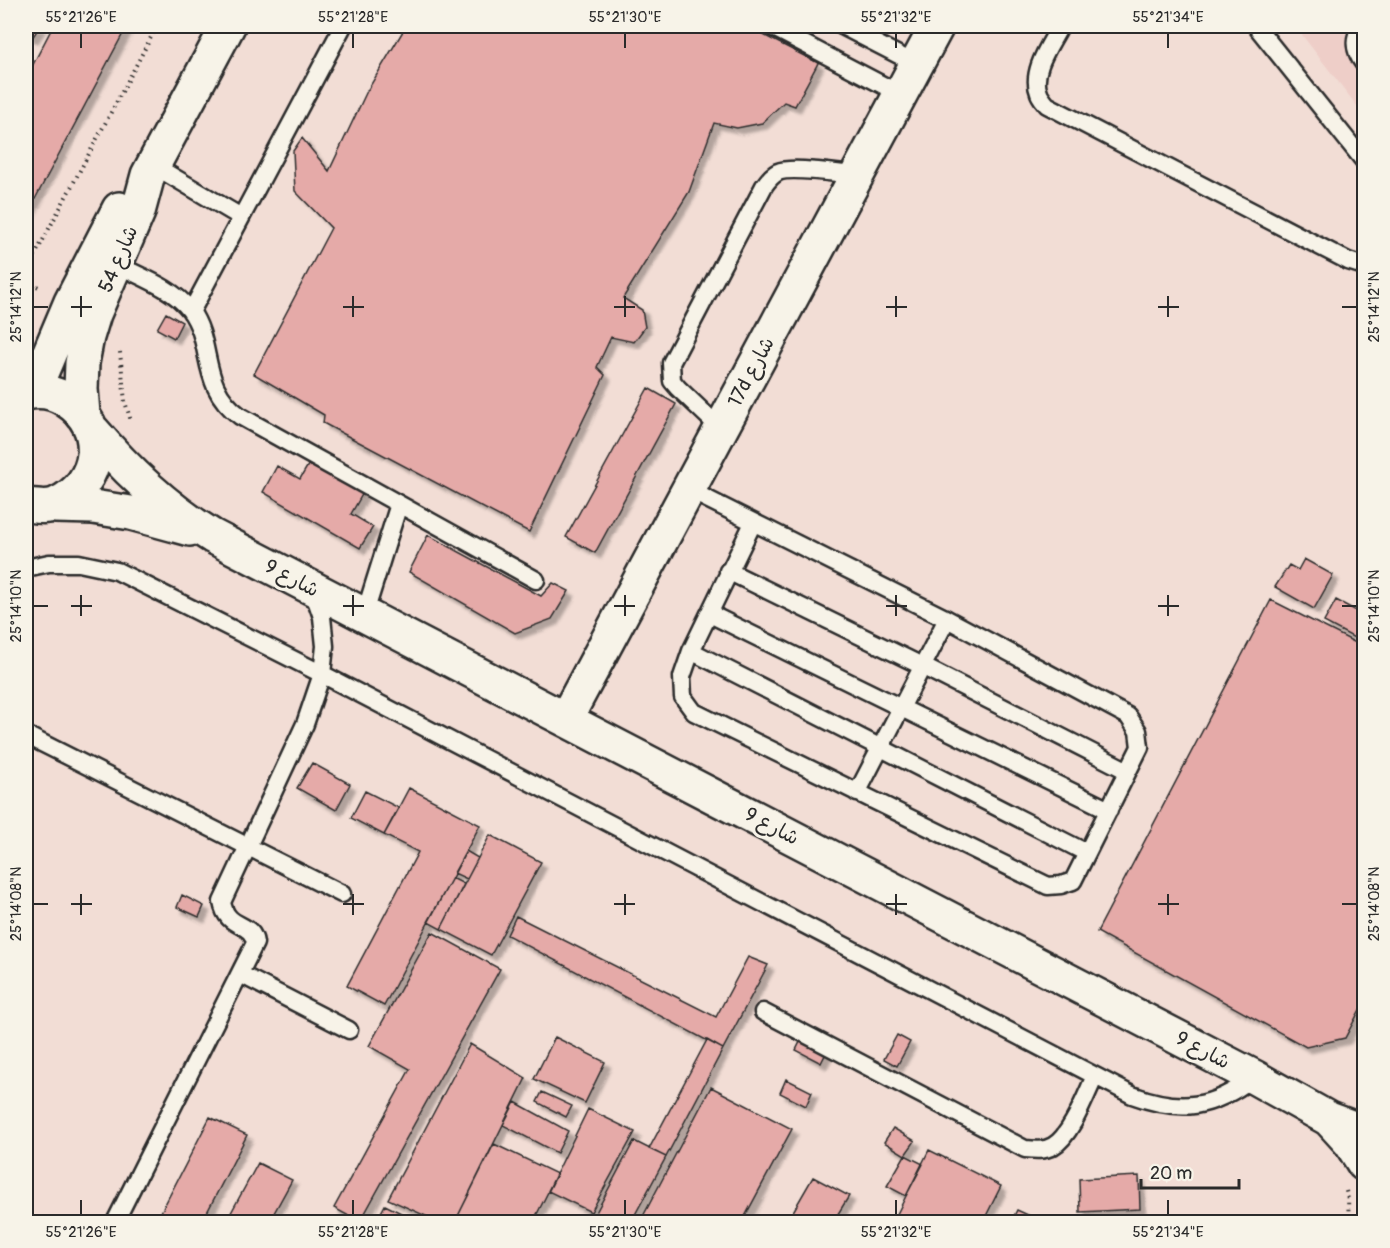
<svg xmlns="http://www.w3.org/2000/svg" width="1390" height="1248" font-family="Pangolin,'Playpen Sans Arabic',sans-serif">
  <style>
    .built { fill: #eecec8 }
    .building { fill: #e5aaa8; stroke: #2b2b2b; stroke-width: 1.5; filter: url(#shadow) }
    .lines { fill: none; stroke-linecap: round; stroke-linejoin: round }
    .service-casing { stroke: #2b2b2b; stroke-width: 21 }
    .minor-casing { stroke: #2b2b2b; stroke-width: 38 }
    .tertiary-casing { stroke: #2b2b2b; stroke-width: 38 }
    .path { stroke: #2b2b2b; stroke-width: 4; stroke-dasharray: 1.5 4.5; stroke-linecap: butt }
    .service { stroke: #f7f3e8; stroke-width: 16 }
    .minor { stroke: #f7f3e8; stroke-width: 33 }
    .tertiary { stroke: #f7f3e8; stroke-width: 33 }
    .ticks { fill: none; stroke: #2b2b2b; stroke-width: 2 }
    .labels { text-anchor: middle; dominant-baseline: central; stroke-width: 6; stroke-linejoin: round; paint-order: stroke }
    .street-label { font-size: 20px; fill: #2b2b2b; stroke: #f7f3e8 }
    .neatline { fill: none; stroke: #2b2b2b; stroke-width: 2 }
    .ticks-label { font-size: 15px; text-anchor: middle; fill: #2b2b2b }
  </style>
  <defs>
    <filter id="shadow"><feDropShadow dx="5.5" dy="5.5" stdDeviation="1.5" flood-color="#0004"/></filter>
  </defs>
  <rect width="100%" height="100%" fill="#f2ddd5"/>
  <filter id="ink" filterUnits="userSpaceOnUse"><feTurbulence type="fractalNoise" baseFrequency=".0167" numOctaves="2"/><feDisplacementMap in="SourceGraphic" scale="12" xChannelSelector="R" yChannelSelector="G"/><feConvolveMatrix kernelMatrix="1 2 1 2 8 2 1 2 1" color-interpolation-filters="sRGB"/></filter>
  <g filter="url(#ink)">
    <path class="built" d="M1295,26H1364V115Z"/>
    <path class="building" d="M26,26H40L32,38L26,34Z
      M53,26H127L26,216V78Z
      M406,26H746L818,63L795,106L784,102L762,123L737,128L714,123L689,192L623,298L642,310L645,327L634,342L611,337L597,367L605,375L529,532L323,423L324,415L254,374L331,228L295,191L293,151L302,138L329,171L367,91Z
      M166,313L182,322L174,338L157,329Z
      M648,388L676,404L595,553L566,537Z
      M311,460L364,491L351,514L373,527L360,548L263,492L277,466L300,479Z
      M428,535L541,596L553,583L569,591L552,619L515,633L409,572Z
      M1304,559L1333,575L1314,609L1275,587L1289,565L1298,570Z
      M1271,600L1364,647V708L1361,714L1364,716V1002L1345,1038L1306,1047L1097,932Z
      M1336,600L1364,615V643L1324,622Z
      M312,763L350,784L336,810L297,788Z
      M409,788L480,825L384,1006L347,986L418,852L384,835Z
      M365,791L399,808L384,835L351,818Z
      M490,835L541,862L491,955L441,929Z
      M466,851L478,858L467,879L454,873Z
      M452,878L464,884L441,929L428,922Z
      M182,895L204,906L199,917L177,907Z
      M516,916L716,1017L748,957L768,965L723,1049L507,935Z
      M432,932L500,969L360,1222L334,1208L410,1069L369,1046Z
      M897,1035L910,1042L897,1066L884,1059Z
      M803,1036L828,1049L821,1063L796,1050Z
      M555,1037L605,1062L585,1103L534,1079Z
      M707,1040L723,1049L666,1157L649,1149Z
      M470,1044L526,1078L455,1222H439L388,1199Z
      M786,1079L812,1092L806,1106L780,1093Z
      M711,1087L792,1129L742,1222H640Z
      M542,1092L572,1106L566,1117L537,1102Z
      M515,1102L568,1131L557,1153L503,1125Z
      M588,1109L635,1132L591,1212L548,1191Z
      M210,1117L247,1135L202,1222H156Z
      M893,1128L915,1141L905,1155L884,1142Z
      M634,1141L666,1157L631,1222H591Z
      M494,1144L557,1174L533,1222H455Z
      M929,1150L1001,1186L983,1222H893Z
      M905,1155L923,1164L906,1196L887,1186Z
      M258,1163L292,1180L269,1222H226Z
      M1139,1176L1140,1209L1080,1212L1079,1179Z
      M813,1177L849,1196L833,1222H787Z
      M385,1205L419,1222H376Z
      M1017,1210L1043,1222H1011Z"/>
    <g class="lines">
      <g class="service-casing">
        <path id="service" d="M770,26L900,94
          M842,26L916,64
          M1060,26C1051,44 1030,71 1039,93C1040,97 1044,101 1047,105L1348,261L1364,266
          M1256,26L1364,161
          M1362,26C1352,39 1355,52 1364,64
          M153,165L241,217
          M116,264C141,277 173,288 190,310C215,345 198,385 240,416L536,580
          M191,312L343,26
          M721,429L678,388L672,381L671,363L764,186C768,180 772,175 778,172C792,166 839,174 856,175
          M689,490L947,619L1128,716L1138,731L1140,747L1073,881L1061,885L1048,886L694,712L683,697L682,677L691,651L753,523
          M26,568L49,563H79L117,571L322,674L1132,1095C1181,1113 1212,1109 1254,1077
          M728,571L922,666L1128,771
          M710,614L1109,810
          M364,616L399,504
          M691,651L1087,853
          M26,735L342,894
          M857,793L947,619
          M240,974L349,1030
          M763,1012L1025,1149C1035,1150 1044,1151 1053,1146C1071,1136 1086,1095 1095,1076
          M115,1222L255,943C252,920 227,931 222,902L305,724L322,674L325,646L322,617L313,591"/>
      </g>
      <g class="minor-casing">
        <path id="minor" d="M566,718L937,26"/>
      </g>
      <g class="tertiary-casing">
        <path id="tertiary" d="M33,392L71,302L119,209
          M26,393C39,390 54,392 66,400C108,426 102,483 57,504C49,508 35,506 26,505
          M83,414L81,389L82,363L87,337L94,314L138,212L148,175L228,26
          M93,431C128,472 166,508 212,536L1254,1077L1329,1119L1364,1132
          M55,506L93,507L131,513L190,529
          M1329,1119L1350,1142L1364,1164"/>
      </g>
      <path class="path" d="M26,272L157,26
        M26,281L41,288
        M120,352L125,402L131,421
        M1346,1191L1348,1199L1349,1222"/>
      <use href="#service" class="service"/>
      <use href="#minor" class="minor"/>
      <use href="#tertiary" class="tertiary"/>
    </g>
  </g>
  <path class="ticks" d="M81,33V48M353,33V48M625,33V48M896,33V48M1168,33V48M81,296V317M353,296V317M625,296V317M896,296V317M1168,296V317M33,307H48M71,307H92M343,307H364M614,307H635M886,307H907M1158,307H1179M1342,307H1357M81,595V616M353,595V616M625,595V616M896,595V616M1168,595V616M33,606H48M71,606H92M343,606H364M614,606H635M886,606H907M1158,606H1179M1342,606H1357M81,894V915M353,894V915M625,894V915M896,894V915M1168,894V915M33,904H48M71,904H92M343,904H364M614,904H635M886,904H907M1158,904H1179M1342,904H1357M81,1200V1215M353,1200V1215M625,1200V1215M896,1200V1215M1168,1200V1215"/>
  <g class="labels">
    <g class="street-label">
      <text transform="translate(118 259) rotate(-67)">شارع 54</text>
      <text transform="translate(751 372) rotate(-62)">17d شارع</text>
      <text transform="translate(292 578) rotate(28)">شارع 9</text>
      <text transform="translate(772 826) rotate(28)">شارع 9</text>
      <text transform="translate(1203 1050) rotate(28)">شارع 9</text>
    </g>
  </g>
  <rect width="1390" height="1248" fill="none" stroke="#f7f3e8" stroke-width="66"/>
  <path d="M1141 1179v9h98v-9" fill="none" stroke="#2b2b2b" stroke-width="3"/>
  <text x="1150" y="1179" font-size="18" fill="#2b2b2b" stroke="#f7f3e8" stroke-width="4.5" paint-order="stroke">20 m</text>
  <rect x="33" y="33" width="1324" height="1182" class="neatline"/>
  <g class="ticks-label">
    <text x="81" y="22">55°21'26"E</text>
    <text x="353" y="22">55°21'28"E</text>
    <text x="625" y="22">55°21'30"E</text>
    <text x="896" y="22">55°21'32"E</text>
    <text x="1168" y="22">55°21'34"E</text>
    <text transform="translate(16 307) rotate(-90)" y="5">25°14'12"N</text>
    <text transform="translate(1374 307) rotate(-90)" y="5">25°14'12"N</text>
    <text transform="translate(16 606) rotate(-90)" y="5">25°14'10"N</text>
    <text transform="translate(1374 606) rotate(-90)" y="5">25°14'10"N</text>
    <text transform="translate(16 904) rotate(-90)" y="5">25°14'08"N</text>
    <text transform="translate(1374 904) rotate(-90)" y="5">25°14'08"N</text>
    <text x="81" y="1237">55°21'26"E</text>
    <text x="353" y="1237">55°21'28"E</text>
    <text x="625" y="1237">55°21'30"E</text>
    <text x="896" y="1237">55°21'32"E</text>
    <text x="1168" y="1237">55°21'34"E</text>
  </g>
</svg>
